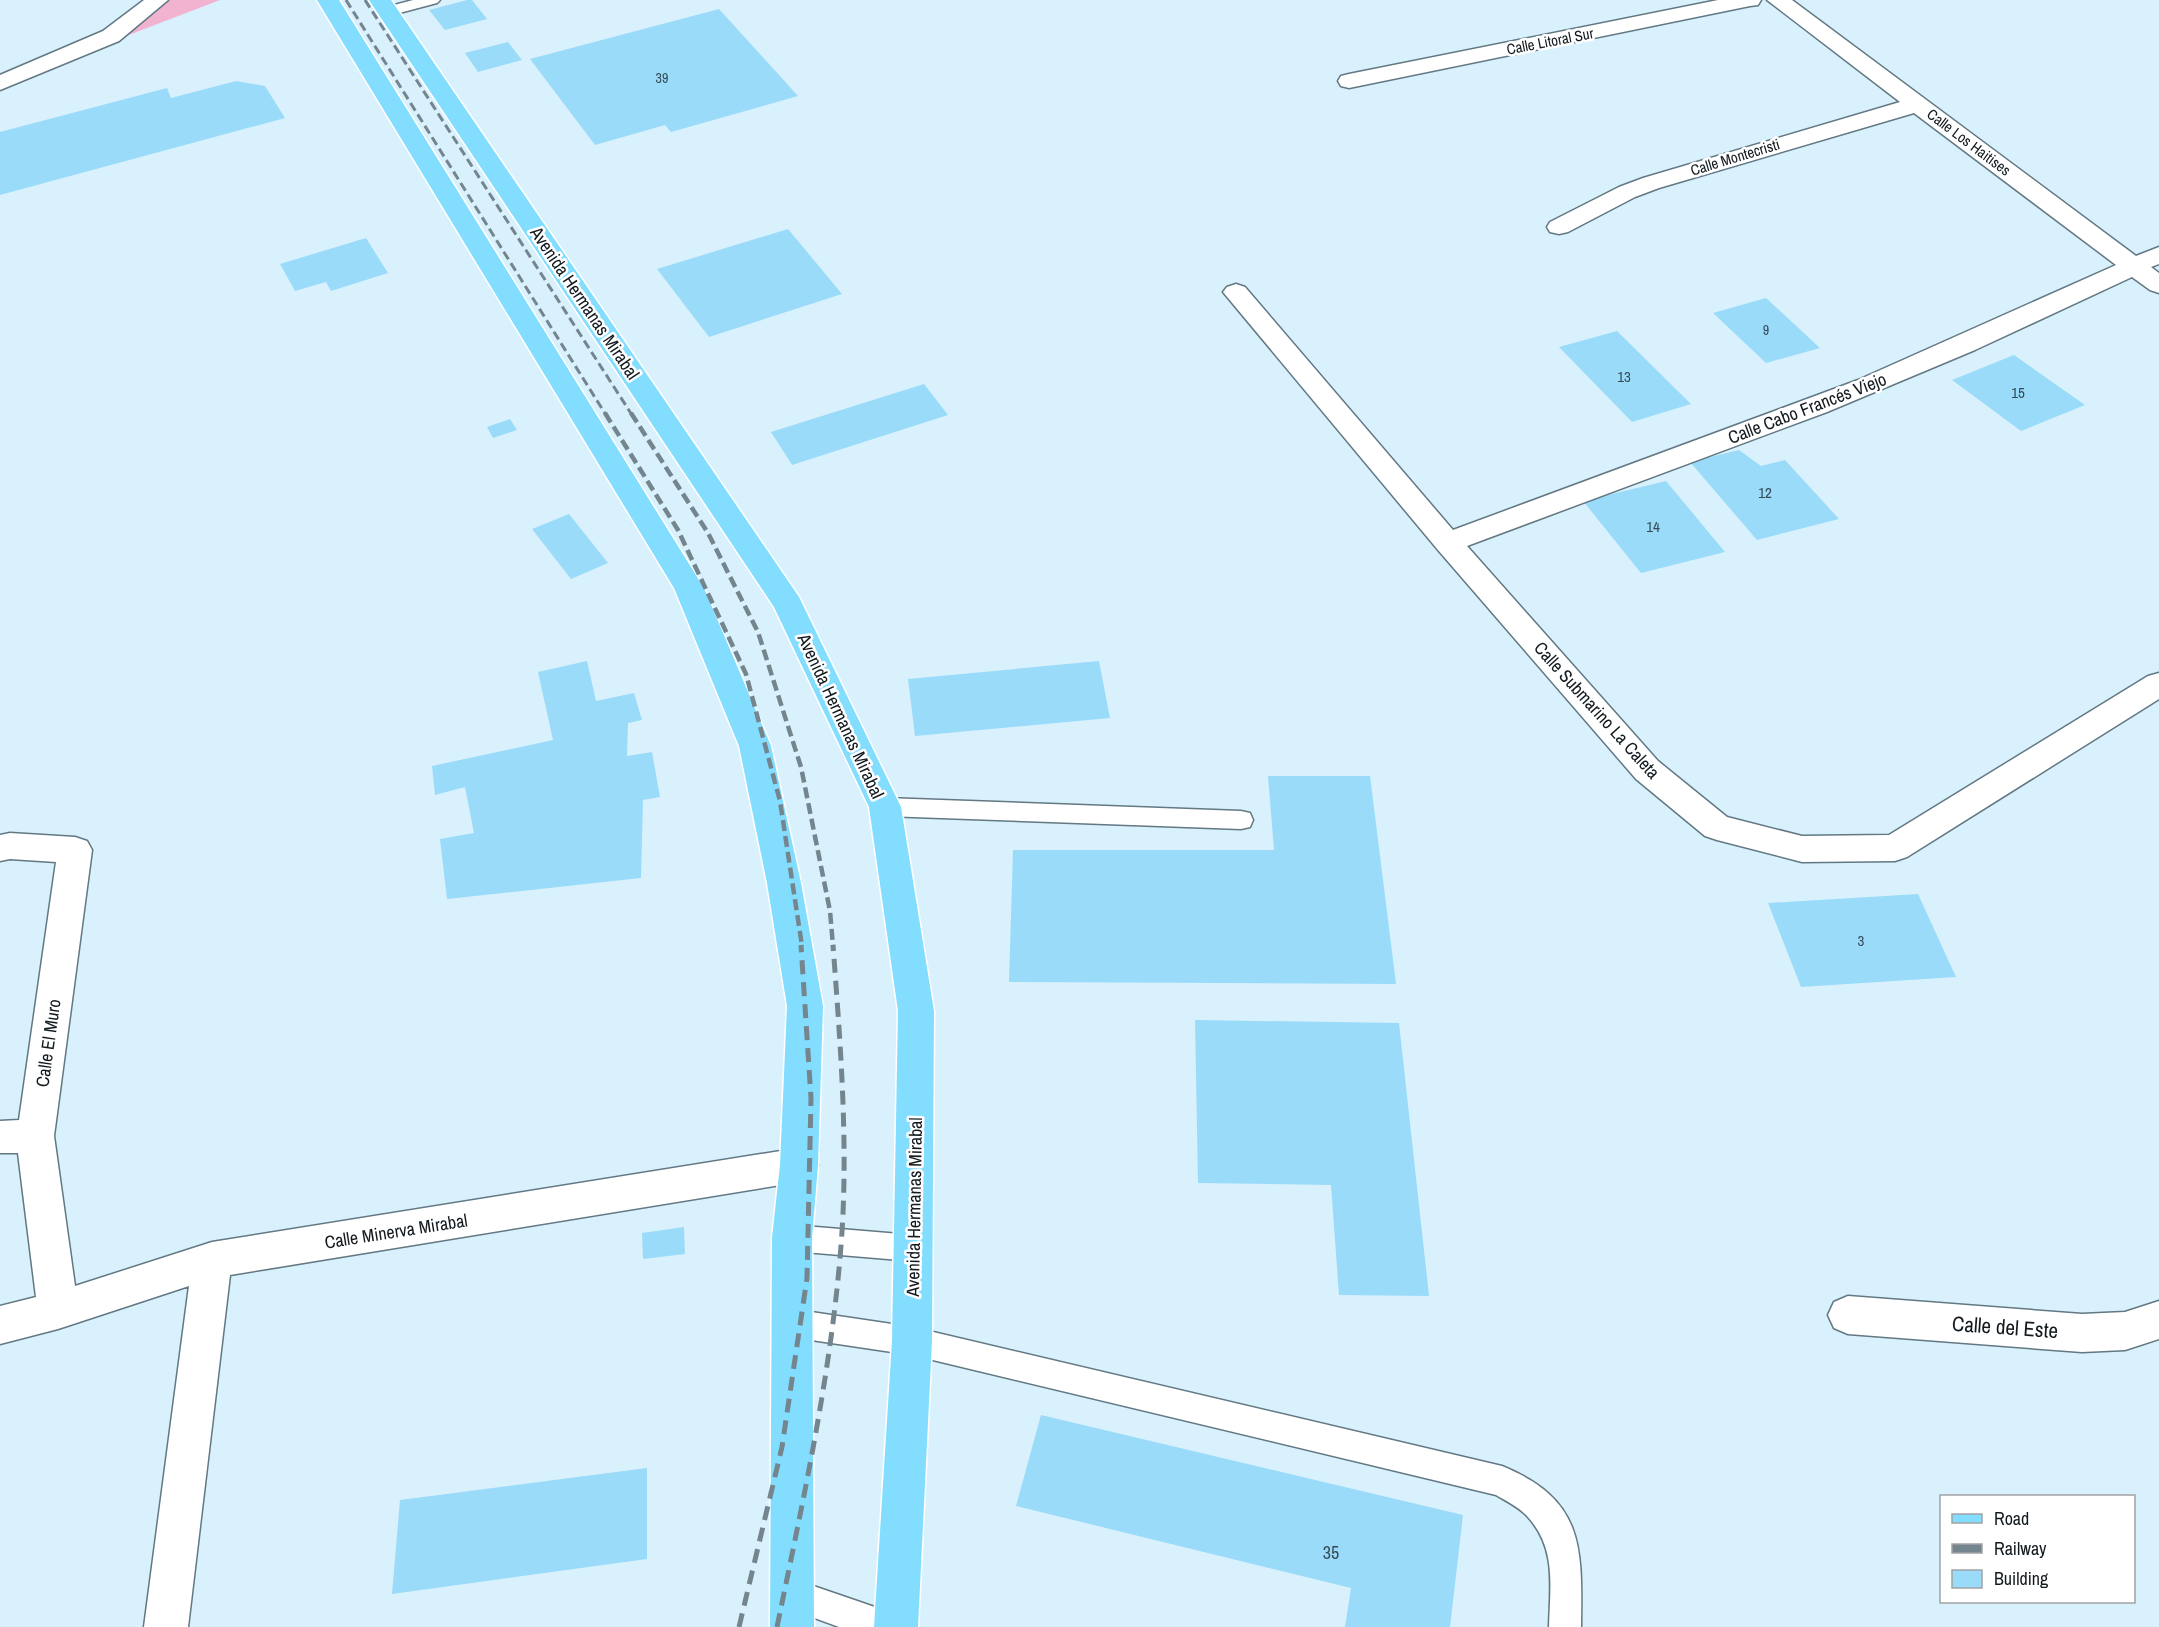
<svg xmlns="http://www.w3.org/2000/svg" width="2159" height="1627" font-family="'Archivo Narrow',sans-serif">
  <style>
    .green { fill: #f2b3d0 }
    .building { fill: #9bdbfa }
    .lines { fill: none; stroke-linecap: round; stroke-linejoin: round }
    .service-casing { stroke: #627883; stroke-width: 3 }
    .minor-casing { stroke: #627883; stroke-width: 3 }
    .primary-casing { stroke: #fff; stroke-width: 3 }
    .service { fill: #fff; fill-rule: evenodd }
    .minor { fill: #fff; fill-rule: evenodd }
    .primary { fill: #83ddff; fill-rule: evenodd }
    .rail-far2 { stroke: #74858d; stroke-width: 3; stroke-dasharray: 9 4.5; stroke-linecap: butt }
    .rail-far1 { stroke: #74858d; stroke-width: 4.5; stroke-dasharray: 11 5; stroke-linecap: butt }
    .rail { stroke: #74858d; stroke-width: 5; stroke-dasharray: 14 8; stroke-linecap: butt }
    .labels { text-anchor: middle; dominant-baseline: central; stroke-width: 5; stroke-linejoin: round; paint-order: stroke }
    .far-number-label { font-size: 14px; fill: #344a56 }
    .far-street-label { font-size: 15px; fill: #121a1f; stroke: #fff }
    .number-label { font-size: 15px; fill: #344a56 }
    .street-label { font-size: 18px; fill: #121a1f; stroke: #fff }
    .near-number-label { font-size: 18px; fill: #344a56 }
    .near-street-label { font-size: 21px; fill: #121a1f; stroke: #fff }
  </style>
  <rect width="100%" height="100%" fill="#d8f1fd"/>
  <path class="green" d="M167,0H220L121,38L124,33L155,13Z"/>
  <path class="building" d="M467,0H472L487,19L445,30L429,10Z
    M719,9L798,96L671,132L665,125L595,145L530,59Z
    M508,42L522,60L478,72L465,53Z
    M236,81L265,86L285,118L0,195V132L167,88L171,98Z
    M788,229L842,294L709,337L657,269Z
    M366,238L388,273L331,291L326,282L295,291L280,264Z
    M1766,298L1820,348L1766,363L1713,313Z
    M1617,331L1691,404L1632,422L1559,347Z
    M2014,355L2085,405L2021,431L1952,380Z
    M924,384L948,415L792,465L771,432Z
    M510,419L517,430L493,438L487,427Z
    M1739,450L1761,466L1785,460L1839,519L1757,540L1690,462Z
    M1666,481L1725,552L1641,573L1583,501Z
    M569,514L608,563L571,579L532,529Z
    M587,661L596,701L634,693L642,720L628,723L627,756L652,752L660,797L643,800L641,878L447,899L440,839L474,833L465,787L435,795L432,766L553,740L538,672Z
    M1099,661L1110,718L915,736L908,679Z
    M1268,776H1370L1396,984L1009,982L1013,850H1274Z
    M1918,894L1956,977L1801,987L1768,903Z
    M1195,1020L1399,1023L1429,1296L1339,1295L1331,1185L1198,1183Z
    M684,1227L685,1254L643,1259L642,1233Z
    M1041,1415L1463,1515L1450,1627H1345L1351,1588L1016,1506Z
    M647,1468V1559L392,1594L400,1500Z"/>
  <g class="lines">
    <g class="service-casing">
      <path id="service" d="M413,0H440L437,3L388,16L380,11L383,8Z
        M885,798L1241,811L1250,813L1253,820L1250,827L1241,829L885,816L877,813L873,807L877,801Z
        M792,1225L912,1235L922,1239L926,1248L922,1257L912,1261L792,1251L782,1247L778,1238L782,1229Z
        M791,1309L912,1327L1502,1466C1585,1500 1582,1548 1581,1627H1549C1550,1586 1557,1548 1527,1516C1519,1507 1506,1501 1496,1495L912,1355L791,1337L781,1333L776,1323L781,1313Z
        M793,1579L898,1615L902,1627H839L782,1606L777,1595L782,1584Z"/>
    </g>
    <g class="minor-casing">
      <path id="minor" d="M144,0H168L119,41L0,90V75L103,31Z
        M1718,0H1761L1758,5L1750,6L1349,88L1341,86L1338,81L1341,76L1349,74Z
        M1767,0H1792L2136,256L2159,247V264L2151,267L2159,273V293L2150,290L2132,277L1975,350L1827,412L1467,546L1658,761L1727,817L1802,836L1889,835L2148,676L2159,673V699L1907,857L1895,861L1802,862L1717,840L1705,836L1636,779L1438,550L1223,292L1227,287L1236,284L1245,287L1453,530L1858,380L2116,265L1914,113L1659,188L1635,197L1568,232L1559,234L1550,232L1547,227L1550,222L1619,187L1643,178L1900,102Z
        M10,833L75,837L87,841L92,850L54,1136L75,1286L212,1242L799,1148L812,1153L818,1165L812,1177L799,1182L230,1275L188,1627H144L189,1286L58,1329L0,1344V1306L36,1297L18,1153H0V1121L19,1120L56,862L10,859L0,861V835Z
        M1848,1296L2082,1314L2125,1312L2159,1301V1339L2125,1350L2082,1352L1848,1334L1834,1328L1828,1315L1834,1302Z"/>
    </g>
    <g class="primary-casing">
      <path id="primary" d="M317,0H339L704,588L771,746L801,883L823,1006L818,1165L812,1238L814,1627H770L772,1238L780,1165L787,1006L767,883L739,746L674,588Z
        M369,0H391L799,597L901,807L934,1011L932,1341L918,1627H874L892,1341L898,1011L869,807L774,607Z"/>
    </g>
    <use href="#service" class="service"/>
    <use href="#minor" class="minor"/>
    <use href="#primary" class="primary"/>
    <path class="rail-far2" d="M346,0L606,415
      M365,0L632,415"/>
    <path class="rail-far1" d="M605,413L678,530L746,674L780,801L802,946
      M631,413L708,533L758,632L801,767L830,911L833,946"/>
    <path class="rail" d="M739,1627L782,1447L807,1278L811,1098L801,945
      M777,1627C804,1496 833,1365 842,1232C848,1137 840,1039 833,945"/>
  </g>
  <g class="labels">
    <g class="far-number-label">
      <text x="662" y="78">39</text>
      <text x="1766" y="330">9</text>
    </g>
    <g class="far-street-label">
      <text transform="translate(1550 41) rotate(-11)">Calle Litoral Sur</text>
      <text transform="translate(1969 142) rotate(37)">Calle Los Haitises</text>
      <text transform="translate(1735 157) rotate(-17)">Calle Montecristi</text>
    </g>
    <g class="number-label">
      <text x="1624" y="376">13</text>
      <text x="2018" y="392">15</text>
      <text x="1765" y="492">12</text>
      <text x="1653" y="526">14</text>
      <text x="1861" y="940">3</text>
    </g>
    <g class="street-label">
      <text transform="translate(585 303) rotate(56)">Avenida Hermanas Mirabal</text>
      <text transform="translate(1807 408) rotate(-21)">Calle Cabo Francés Viejo</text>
      <text transform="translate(1597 710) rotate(48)">Calle Submarino La Caleta</text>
      <text transform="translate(841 716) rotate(65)">Avenida Hermanas Mirabal</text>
      <text transform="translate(48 1043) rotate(-82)">Calle El Muro</text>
      <text transform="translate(914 1207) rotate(-89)">Avenida Hermanas Mirabal</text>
      <text transform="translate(396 1231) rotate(-9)">Calle Minerva Mirabal</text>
    </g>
    <g class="near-number-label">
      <text x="1331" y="1552">35</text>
    </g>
    <g class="near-street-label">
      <text transform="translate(2005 1327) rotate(4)">Calle del Este</text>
    </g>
  </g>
  <rect x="1940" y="1495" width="195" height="108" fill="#ffffff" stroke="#a0a3a5" stroke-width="1.5"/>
  <rect x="1952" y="1514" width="30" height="9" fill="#83ddff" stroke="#a0a3a5" stroke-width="1.5"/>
  <text x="1994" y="1525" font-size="18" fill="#121a1f">Road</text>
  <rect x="1952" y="1544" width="30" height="9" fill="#74858d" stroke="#a0a3a5" stroke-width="1.5"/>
  <text x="1994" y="1555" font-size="18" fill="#121a1f">Railway</text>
  <rect x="1952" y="1570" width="30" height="18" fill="#9bdbfa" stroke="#a0a3a5" stroke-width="1.5"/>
  <text x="1994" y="1585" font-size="18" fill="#121a1f">Building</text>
</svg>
